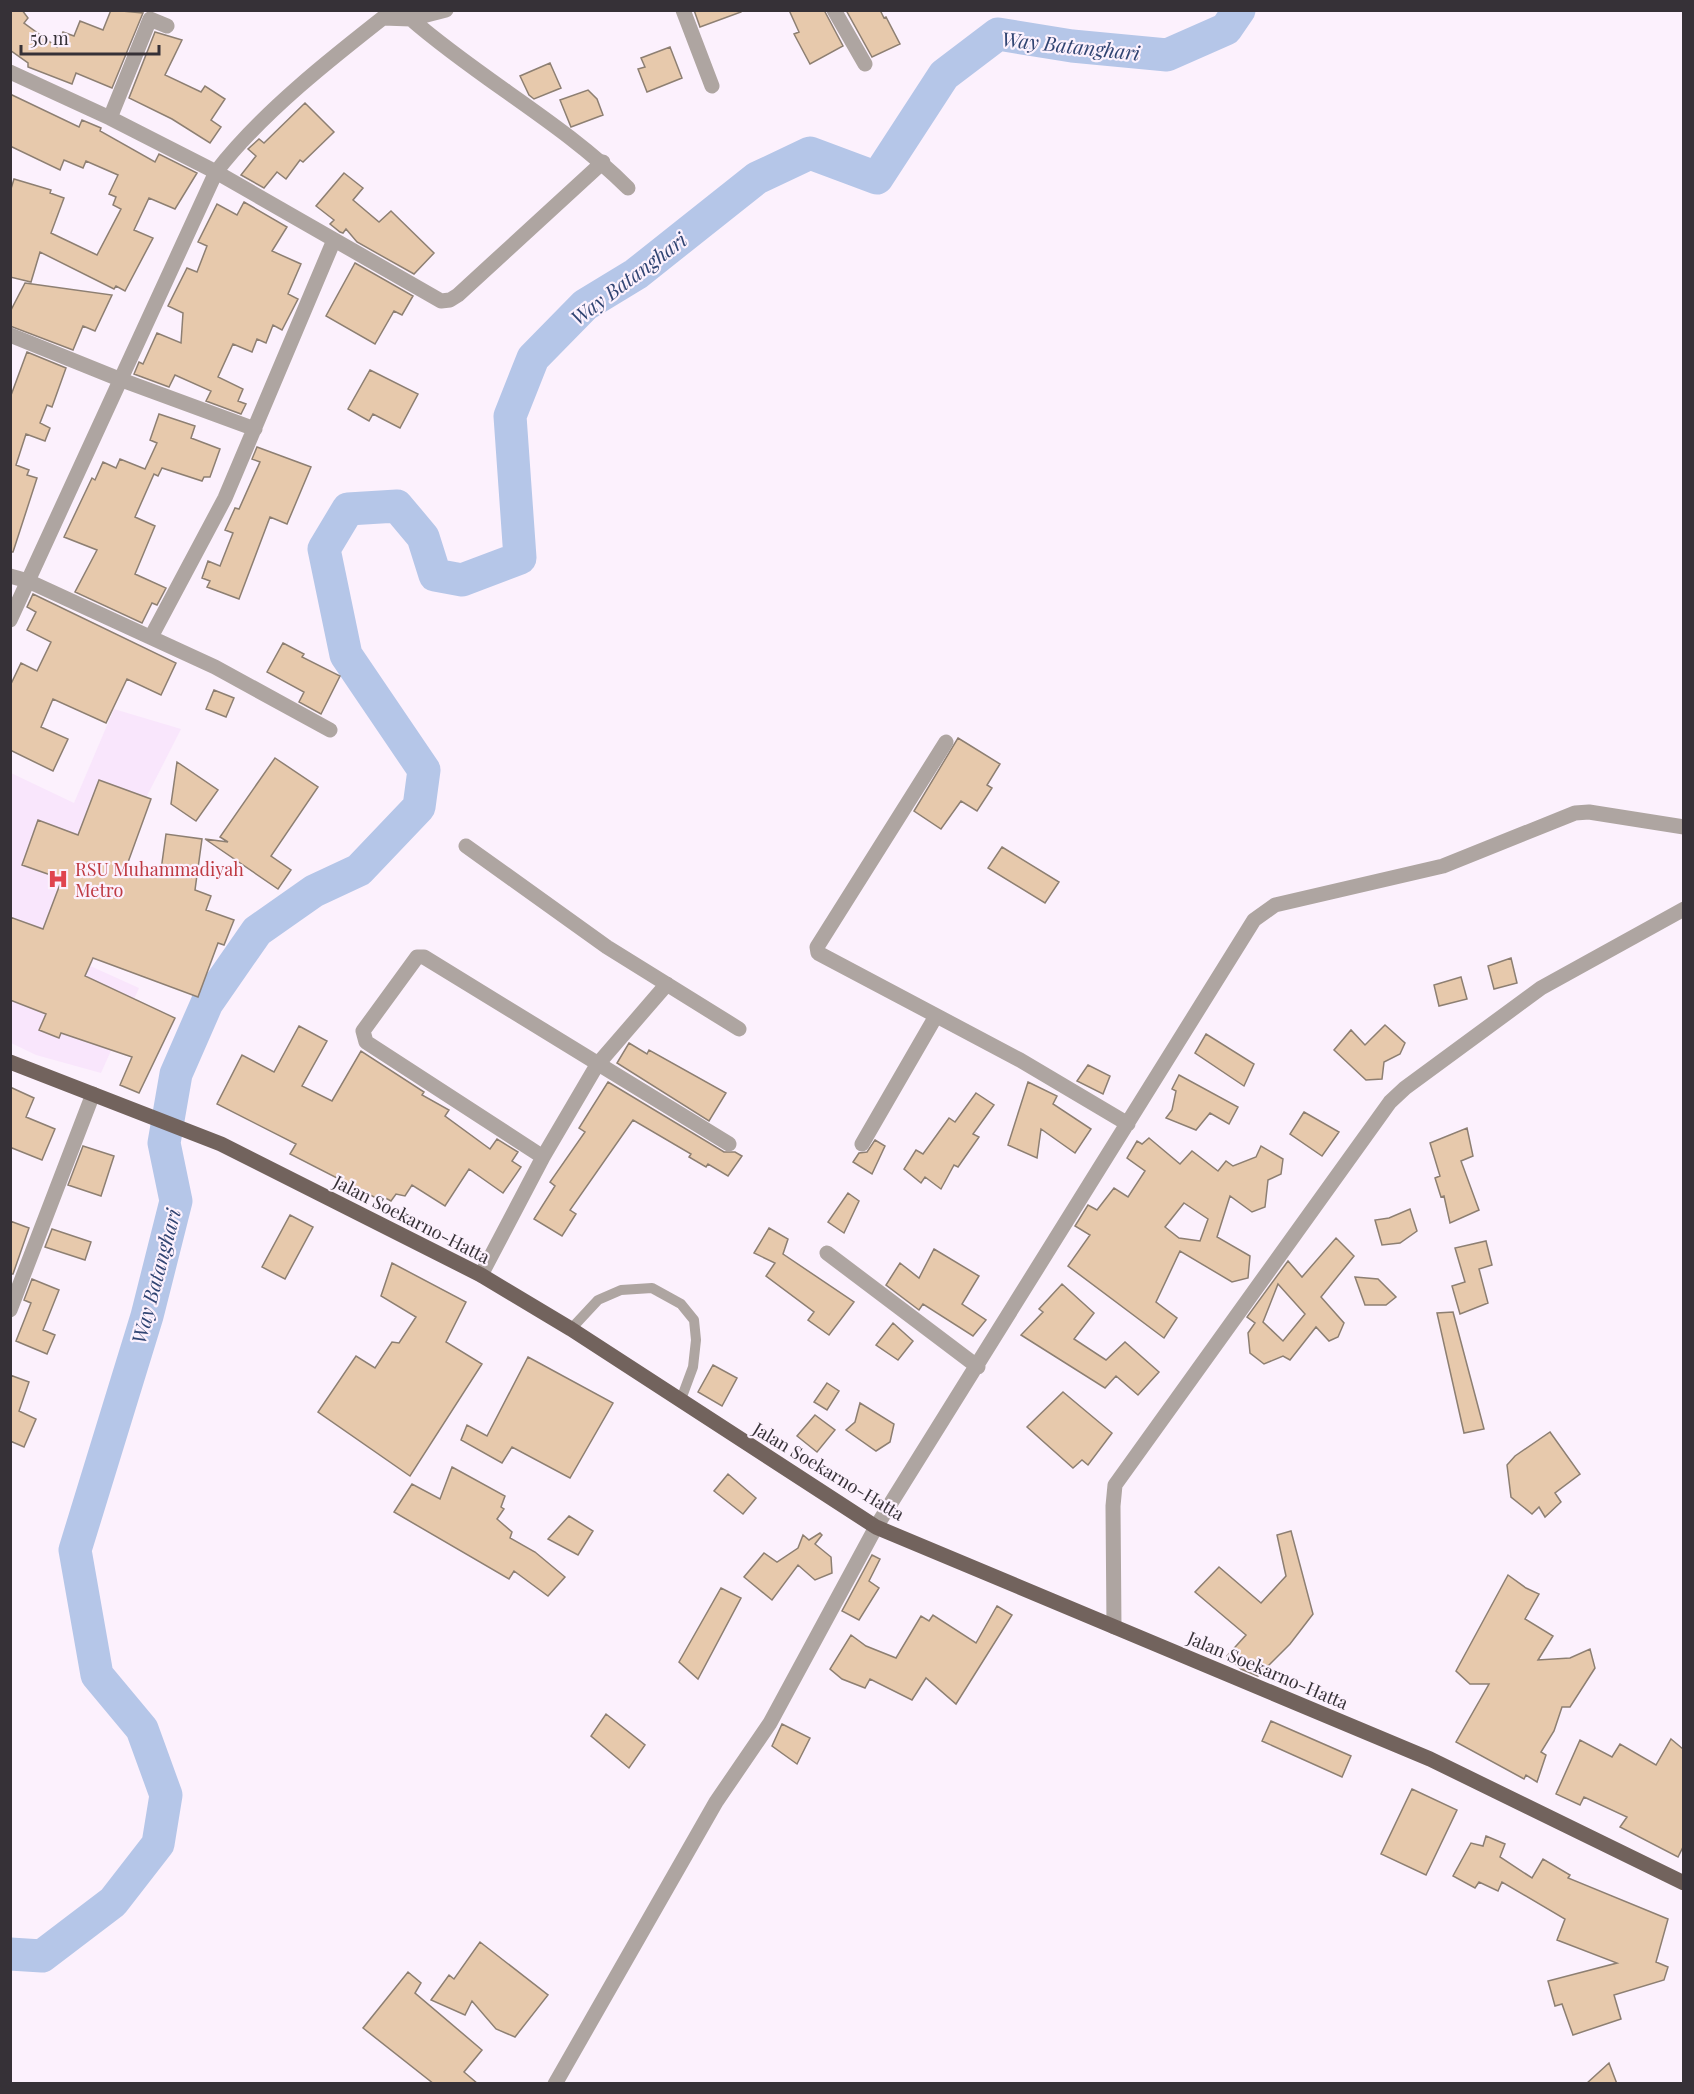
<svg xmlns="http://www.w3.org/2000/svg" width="1694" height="2094" font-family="'Playfair Display',serif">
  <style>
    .built { fill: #f9e6fc }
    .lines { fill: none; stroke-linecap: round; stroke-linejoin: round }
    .river { stroke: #b5c6e8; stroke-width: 33 }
    .building { fill: #e7c9ac; stroke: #8d7f72; stroke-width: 1.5; fill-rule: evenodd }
    .service { stroke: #aea5a1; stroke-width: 10 }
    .minor { stroke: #aea5a1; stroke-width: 15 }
    .primary { stroke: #72635d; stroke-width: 15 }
    .labels { text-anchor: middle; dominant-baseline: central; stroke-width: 4.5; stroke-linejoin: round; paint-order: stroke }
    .health-label { font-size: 18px; fill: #be3a42; stroke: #fcf1fd; text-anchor: start }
    .street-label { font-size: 18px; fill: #363137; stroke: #fcf1fd }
    .water-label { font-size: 20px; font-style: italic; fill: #304472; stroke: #fcf1fd }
  </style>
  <rect width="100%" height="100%" fill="#fcf1fd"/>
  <path class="built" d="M114,709L181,729L66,955L139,988L101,1073L36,1055L11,1043V773L74,803Z"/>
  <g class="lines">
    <path class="river" d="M10,1954L42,1956L113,1902L158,1844L166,1795L142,1729L97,1675L75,1550L147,1316L176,1201L164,1143L176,1074L207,1003L257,931L314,891L359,870L419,807L424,770L346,655L324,549L348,509L397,506L423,537L435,575L462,580L520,558L510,416L533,358L585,305L636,274L757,178L810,153L877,178L944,75L998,34L1072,46L1167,55L1226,29L1239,10"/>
  </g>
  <path class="building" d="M10,10H22L28,18L24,23L57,47L63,32L74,36L80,21L103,30L111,10L143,13L112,88L76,73L72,84L28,67V63L10,50Z
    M694,10H741V12L700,27Z
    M789,10H824L843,46L810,64L794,34L799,32Z
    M846,10H880L884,18L886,17L900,44L872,57Z
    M155,32L182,40L165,75L201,92L205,86L225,99L211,120L221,127L210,143L172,119L129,98Z
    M670,47L682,78L647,92L638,69L645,67L641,58Z
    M550,63L561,88L534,99L529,95L520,76Z
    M588,90L597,99L603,115L571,127L560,100Z
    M10,94L79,127L82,120L101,128L100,131L155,162L159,154L197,173L175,209L149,198L134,230L153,238L125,291L116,286L114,289L40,252L31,282L10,277V192L14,179L51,190L50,193L64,198L51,233L97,255L121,209L113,205L116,197L109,194L118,175L86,161L83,168L64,160L60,170L10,146Z
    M305,103L334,132L303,162L300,160L286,179L277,172L264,188L241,175L256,156L248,149L259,139L264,143Z
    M344,173L363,188L353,200L379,222L391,211L434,253L414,274L357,242L346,229L343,233L340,232L330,224L334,220L316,206Z
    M244,202L287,227L272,251L301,264L288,294L298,299L282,330L273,325L266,343L257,339L252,352L233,344L218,377L243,389L238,401L246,404L241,414L206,401L211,391L175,375L169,387L134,374L139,362L143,364L157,333L181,343L183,313L168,306L187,268L197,272L207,246L198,242L217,204L237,215Z
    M355,263L413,296L402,315L394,311L375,344L326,316Z
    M25,283L112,295L95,331L83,326L73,350L10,326V312Z
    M27,352L66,368L52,407L47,405L40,423L50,428L45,441L26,434L16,465L29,470L27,475L37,478L13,552H10V398Z
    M370,370L418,394L400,428L373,414L369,421L348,409Z
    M159,414L195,426L191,438L220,449L210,477H204L202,481L162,468L158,476L154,474L135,517L155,526L135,574L166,588L157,605L152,603L142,623L75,592L97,550L64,537L92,478L95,480L103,462L116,468L120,459L145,469L157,443L150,440Z
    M257,447L311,467L287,524L270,517L239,599L207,587L210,581L202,578L208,561L220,566L233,533L225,530L235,508L239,509L260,462L252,459Z
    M33,594L176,663L161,695L127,679L106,723L53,699L41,727L68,739L53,771L10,750V686L21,663L37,671L51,642L27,630L36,612L27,607Z
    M283,643L304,654L302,657L340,676L321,714L299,702L304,692L267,672Z
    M214,690L234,698L226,717L206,709Z
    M958,738L1000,764L987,785L992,788L977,811L961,801L941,829L914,811Z
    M275,758L318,787L271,856L291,870L278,889L205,839L228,842L220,837Z
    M177,762L218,790L196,821L171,804Z
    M99,780L151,799L127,865L160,877L166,834L202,839L195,890L211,896L206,910L234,920L224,945L218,943L198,997L93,958L85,976L175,1018L139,1093L120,1085L132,1057L61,1033L59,1038L39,1030L46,1014L10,1000V917L43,929L62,879L22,865L38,820L78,835Z
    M1002,847L1059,882L1045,903L988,868Z
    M1511,958L1517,983L1494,989L1488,966Z
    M1461,977L1467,999L1439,1006L1434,985Z
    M1385,1025L1405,1043L1400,1054L1384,1062L1382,1079L1366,1080L1334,1050L1351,1030L1365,1045Z
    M299,1026L327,1041L302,1086L332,1101L361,1051L424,1092L422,1095L449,1110L445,1116L490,1149L497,1139L518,1152L512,1161L521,1167L503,1193L469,1169L445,1206L412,1185L405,1196L396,1194L391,1201L380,1195L378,1199L290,1154L296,1144L217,1104L242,1055L274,1072Z
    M1206,1034L1254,1064L1244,1086L1195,1053Z
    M629,1043L647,1054L649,1050L726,1093L709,1121L617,1063Z
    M1088,1065L1110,1076L1103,1094L1077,1081Z
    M1179,1075L1238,1107L1229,1124L1210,1113L1196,1130L1166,1118L1172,1110L1176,1091L1172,1089Z
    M608,1082L724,1152H735L742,1156L728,1176L708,1164L706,1167L689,1157L691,1154L633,1120L570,1210L576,1214L562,1236L534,1219L555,1186L550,1182L585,1132L579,1128Z
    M1028,1082L1057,1096L1053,1104L1091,1129L1075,1153L1041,1129L1037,1158L1008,1145Z
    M10,1087L34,1098L26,1117L55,1129L42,1160L12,1148L10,1152Z
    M976,1093L994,1105L973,1134L979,1137L958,1167L954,1165L941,1189L925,1177L921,1183L904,1169L916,1150L923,1154L949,1118L955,1122Z
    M1304,1112L1339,1132L1322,1156L1290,1134Z
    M1467,1128L1473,1156L1461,1161L1479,1210L1450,1223L1444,1196L1441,1197L1435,1178L1440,1176L1430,1143Z
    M1149,1138L1180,1164L1192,1151L1218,1171L1226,1161L1233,1166L1256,1157L1261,1146L1283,1159L1281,1174L1268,1180L1265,1207L1252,1212L1230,1196L1217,1237L1250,1256L1248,1278L1232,1282L1180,1251L1156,1302L1177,1318L1164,1338L1068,1266L1090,1235L1075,1226L1088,1205L1097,1210L1114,1188L1128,1197L1145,1171L1127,1158L1137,1141L1142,1144ZM1184,1203L1208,1219L1200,1241L1179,1238L1165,1227Z
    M875,1140L885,1146L872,1174L853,1162L859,1153L867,1152Z
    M83,1146L114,1156L101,1196L68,1185Z
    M848,1193L859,1201L844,1233L828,1222Z
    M1410,1209L1417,1231L1400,1243L1382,1245L1375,1220L1389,1218Z
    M290,1215L313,1227L285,1279L262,1267Z
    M10,1221L29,1228L13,1274H10Z
    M769,1228L788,1239L783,1254L854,1302L829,1335L808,1320L814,1312L766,1276L775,1263L754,1253Z
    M52,1229L91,1242L85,1260L45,1247Z
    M1336,1238L1354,1256L1321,1297L1344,1323L1338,1337L1329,1341L1316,1327L1290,1360L1283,1356L1264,1364L1250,1353L1248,1333L1255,1323L1247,1317L1288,1261L1302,1277ZM1278,1284L1305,1314L1283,1341L1263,1322Z
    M1486,1241L1492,1265L1479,1269L1488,1303L1460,1314L1452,1286L1465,1282L1455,1248Z
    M934,1249L979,1276L962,1304L986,1320L973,1336L923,1304L919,1310L886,1285L900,1263L919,1278Z
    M392,1263L466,1302L446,1342L482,1364L410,1476L318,1412L356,1356L375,1368L392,1342L399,1343L416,1317L381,1296Z
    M1355,1277L1378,1279L1396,1297L1386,1305H1365Z
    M32,1279L59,1290L43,1330L55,1335L47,1354L16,1341L31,1303L24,1300Z
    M1062,1284L1094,1313L1074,1339L1106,1360L1125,1342L1159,1372L1138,1395L1116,1376L1105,1388L1021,1335L1043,1312L1039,1309Z
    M1453,1312L1484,1429L1464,1433L1437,1313Z
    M893,1323L913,1341L898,1360L876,1345Z
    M528,1357L613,1403L570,1478L512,1447L502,1463L461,1440L467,1425L487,1436Z
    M713,1365L737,1378L722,1406L698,1392Z
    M10,1375L29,1382L19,1411L36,1419L24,1447L10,1441Z
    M827,1383L839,1391L827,1410L814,1402Z
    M1063,1392L1112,1433L1088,1465L1082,1460L1073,1468L1027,1427Z
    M860,1403L894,1424L890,1442L876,1451L846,1430L855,1422Z
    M815,1415L835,1430L817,1452L797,1436Z
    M1550,1432L1580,1474L1555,1493L1561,1502L1545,1517L1539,1507L1532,1514L1511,1497L1507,1465L1515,1456Z
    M452,1467L505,1496L501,1507L504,1509L497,1519L512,1532L510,1538L535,1552L565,1577L548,1596L514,1571L509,1579L394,1512L412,1484L440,1499Z
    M728,1474L756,1498L743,1514L714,1491Z
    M569,1516L593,1531L578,1555L548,1539Z
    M1291,1531L1313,1614L1290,1644L1258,1676L1241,1669L1227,1656L1246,1635L1195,1592L1219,1567L1261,1603L1286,1576L1277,1535Z
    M820,1533L822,1535L815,1544L831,1557L832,1573L815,1580L798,1565L772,1600L744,1577L764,1553L777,1562L798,1548L803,1535L809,1540Z
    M872,1555L880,1559L869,1581L879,1588L859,1620L842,1611Z
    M1508,1575L1526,1588L1539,1594L1525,1619L1553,1636L1538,1660L1570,1658L1590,1649L1595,1668L1570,1707H1562L1554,1731L1541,1752L1546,1755L1537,1782L1526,1775L1524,1779L1456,1742L1489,1684H1470L1456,1671Z
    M721,1588L741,1598L698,1679L679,1662Z
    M997,1606L1012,1615L956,1704L926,1678L912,1700L870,1679L865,1688L842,1679L830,1669L851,1635L866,1646L896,1658L921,1616L929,1621L933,1615L976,1643Z
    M606,1714L645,1745L629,1768L591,1736Z
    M1271,1721L1351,1756L1342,1777L1262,1741Z
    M782,1724L810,1738L797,1764L772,1746Z
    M1671,1739L1683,1749V1847L1678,1857L1620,1827L1627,1817L1584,1797L1580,1805L1556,1794L1580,1740L1612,1757L1620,1744L1656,1765Z
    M1412,1789L1457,1810L1426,1875L1381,1854Z
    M1486,1836L1505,1844L1500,1857L1532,1878L1543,1859L1570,1875L1568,1878L1668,1919L1656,1962L1668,1967L1664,1980L1614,1995L1621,2019L1573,2035L1562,2004L1555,2006L1548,1981L1617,1963L1557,1940L1565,1919L1502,1882L1498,1891L1479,1882L1475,1888L1453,1876L1471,1843L1483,1846Z
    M480,1942L548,1995L515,2037L496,2029L472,2001L465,2015L431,2000L449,1975L454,1979Z
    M408,1972L421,1983L415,1993L482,2050L464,2072L478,2084H434L363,2028Z
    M1609,2063L1617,2084H1586Z"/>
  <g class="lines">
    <path class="service" d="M571,1329L598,1300L621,1290L652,1288L681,1304L694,1320L696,1340L693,1367L680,1402"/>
    <path class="minor" d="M683,10L712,86
      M834,10L865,64
      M383,18L411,19L446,10
      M411,19C481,80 563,123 628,188
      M10,72L110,118L216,172L441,301L450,300L458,295L603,162
      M110,118L150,19L167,26
      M10,335L119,379L255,429
      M10,576L28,581L215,667L330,730
      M10,620L216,172C261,113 334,56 393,10
      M151,637L225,498L334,240
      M946,742L817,947L818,953L1020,1060L1128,1124
      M466,846L607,947L739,1029
      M862,1144L936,1016
      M543,1157L366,1042L363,1031L417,957H424L729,1144
      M827,1253L978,1367
      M481,1275L543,1157L597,1065L667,984
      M10,1310L93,1094
      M1114,1627L1113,1506L1115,1485L1390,1102L1405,1088L1541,988L1684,909
      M555,2084L716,1802L770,1723L876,1527L1254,920L1275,905L1443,866L1575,813L1589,812L1684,827"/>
    <path class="primary" d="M10,1062L221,1144L481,1275L571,1329L876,1527L1430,1759L1684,1883"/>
  </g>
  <defs>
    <g id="hospital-bare" transform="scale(1.62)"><path d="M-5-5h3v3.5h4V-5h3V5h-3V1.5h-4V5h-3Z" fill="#e0444e" stroke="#fcf1fd" stroke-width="2.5" paint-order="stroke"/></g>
  </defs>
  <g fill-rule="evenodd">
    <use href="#hospital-bare" x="58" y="879"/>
  </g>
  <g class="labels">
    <g class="health-label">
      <text x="75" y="869">RSU Muhammadiyah<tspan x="75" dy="21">Metro</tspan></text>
    </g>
    <g class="street-label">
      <text transform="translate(412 1219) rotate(27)">Jalan Soekarno-Hatta</text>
      <text transform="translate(829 1471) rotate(31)">Jalan Soekarno-Hatta</text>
      <text transform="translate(1268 1670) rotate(23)">Jalan Soekarno-Hatta</text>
    </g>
    <g class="water-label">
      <text transform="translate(1071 45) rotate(6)">Way Batanghari</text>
      <text transform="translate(628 278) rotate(-37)">Way Batanghari</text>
      <text transform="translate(155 1276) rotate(-75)">Way Batanghari</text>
    </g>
  </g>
  <rect width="1694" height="2094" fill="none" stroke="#363137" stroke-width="24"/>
  <path d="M21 45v9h138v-9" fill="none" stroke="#363137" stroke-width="3"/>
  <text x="30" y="45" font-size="18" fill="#363137" stroke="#fcf1fd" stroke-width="4.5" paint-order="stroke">50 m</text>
</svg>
